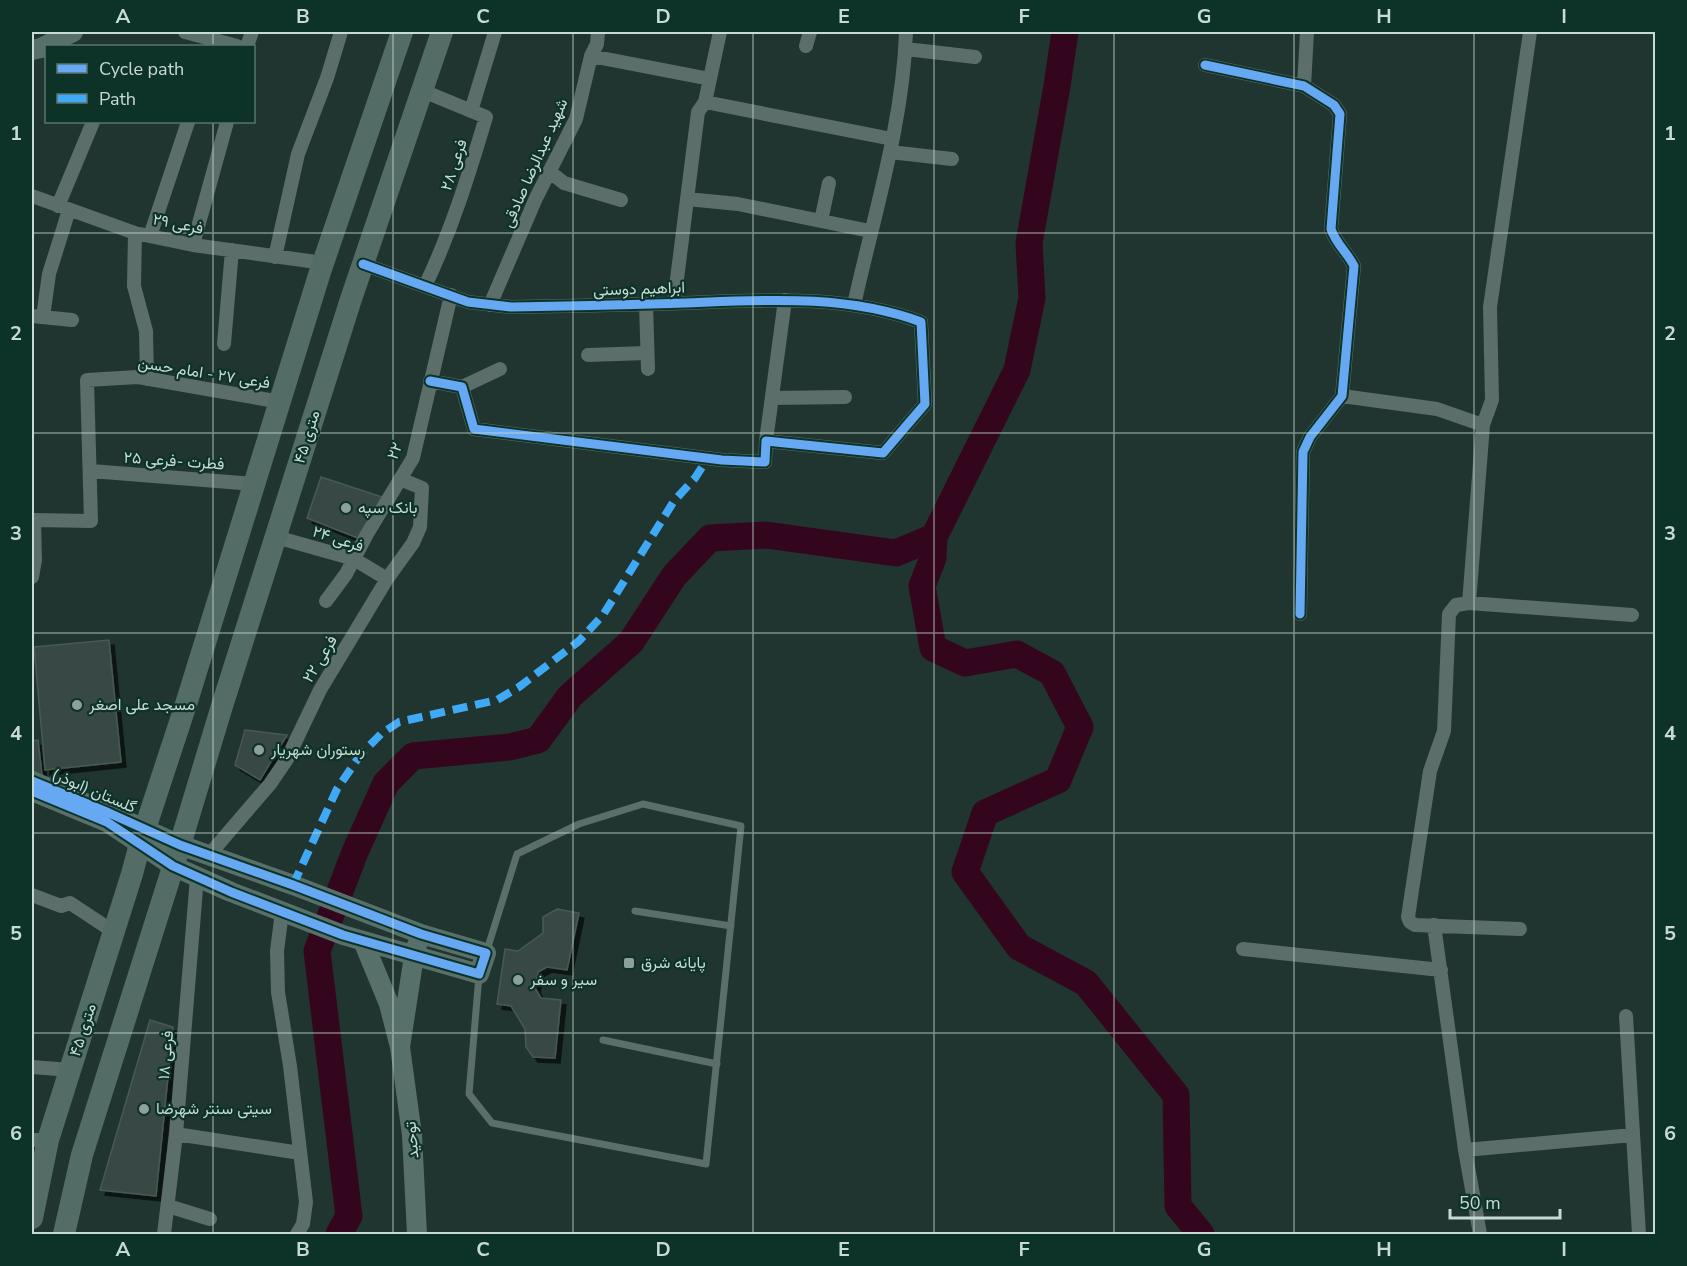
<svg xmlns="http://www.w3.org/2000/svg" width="1687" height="1266" font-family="'Nunito Sans',Vazirmatn,sans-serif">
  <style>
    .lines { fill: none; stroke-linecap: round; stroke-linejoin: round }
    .river { stroke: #34061d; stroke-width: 27 }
    .building { fill: #384944; stroke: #485954; stroke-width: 1.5; filter: url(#shadow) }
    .lane { stroke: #5b6e69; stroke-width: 7 }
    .street { stroke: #5b6e69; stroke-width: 14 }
    .secondary { stroke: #58706a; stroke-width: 20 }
    .primary { stroke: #536d66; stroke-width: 22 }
    .quiet { stroke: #3fa9f5; stroke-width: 8; stroke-dasharray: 15 8; stroke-linecap: butt }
    .cycleway-casing { stroke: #0d3329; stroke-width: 13 }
    .cycleway { stroke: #66a8f1; stroke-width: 9 }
    .grid { fill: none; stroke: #c7dad3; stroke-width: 1.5; stroke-opacity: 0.55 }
    .poi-dot { fill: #8da09a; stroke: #0d3329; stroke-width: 2 }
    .labels { text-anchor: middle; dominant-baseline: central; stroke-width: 4.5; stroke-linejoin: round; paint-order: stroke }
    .street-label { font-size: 16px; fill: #c7dad3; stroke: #0d3329 }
    .poi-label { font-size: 16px; fill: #c7dad3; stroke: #0d3329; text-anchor: start }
    .neatline { fill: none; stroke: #c7dad3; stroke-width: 2 }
    .grid-label { font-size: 20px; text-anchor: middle; font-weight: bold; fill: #c7dad3 }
  </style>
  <defs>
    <filter id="shadow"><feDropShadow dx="5" dy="5" stdDeviation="0" flood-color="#0009"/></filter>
  </defs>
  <rect width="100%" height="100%" fill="#20352f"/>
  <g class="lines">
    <path class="river" d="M934,537L933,558L922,586L933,648L965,663L1017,654L1052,673L1080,727L1058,780L985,813L965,872L1019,947L1086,983L1176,1095L1178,1206L1201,1234
      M339,1234L349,1216L317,951L355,852L386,783L413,756L510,747L538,740L570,696L631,642L674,576L710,538L766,535L896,553L934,537L1017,370L1032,298L1029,243L1057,86L1065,32"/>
  </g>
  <path class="building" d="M321,477L388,499L363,540L307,518Z
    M109,640L121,762L45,770L34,647Z
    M245,730L287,735L260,780L235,765Z
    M38,740L42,775L32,771V741Z
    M557,909L579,913L567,970L547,967L538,972L535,988L541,998L561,1000L555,1058L533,1057L526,1047L525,1029L511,1006L497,1004L505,949L518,951L543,933V917Z
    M150,1020L173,1027L156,1196L100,1190Z"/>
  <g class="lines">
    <path class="lane" d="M635,911L731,926
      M479,975L469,1094L492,1123L706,1164L741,826L643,804L579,824L517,854L487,950
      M603,1040L717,1064"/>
    <path class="street" d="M185,32L237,46
      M720,32L705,102L892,139
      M247,46L252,32
      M806,46L810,32
      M906,49L975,57
      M591,56L710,79
      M1205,65L1304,86L1334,105L1340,114L1331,229C1336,244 1347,252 1354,266L1342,396L1310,437L1303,452L1300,614
      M1304,86L1307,32
      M423,91L486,117C469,174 451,232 425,286
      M471,111L495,32
      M890,152L952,159
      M550,172L564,183L621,200
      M32,196L135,233L193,245L324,263
      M687,199L738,204L870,231
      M58,206L93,122
      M821,221L829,183
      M135,233L134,286L146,331L147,379
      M150,236L188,122
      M193,245L227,122
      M275,257L298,154L327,78L341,32
      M363,264L468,302L511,307C569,306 627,305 685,303C764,300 845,294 921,322L925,404L883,453L766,441L765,462L722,460L474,429L462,387L430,381
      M674,303L698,112L705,102
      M646,304L648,369
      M490,305L536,198L576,119L591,56L597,44L598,32
      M854,305C874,214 903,124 906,32
      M32,316L72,320
      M43,317L49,274L69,210
      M224,344L232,250
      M588,355L647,353
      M462,387L500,369
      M1342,396L1437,409L1483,425
      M772,398L845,397
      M766,441L785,300
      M91,471L254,484
      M276,537L354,559L387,579
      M32,577L35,560L34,520L91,521L87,380L138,377L281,402
      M326,601L346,574L366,536L413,458L451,295
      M1469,603L1483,425L1492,400L1490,307L1530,32
      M209,855L270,784L287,759L320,690L387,579L413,543L420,527L422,488L400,479
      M32,895L61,906L70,903L114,932
      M282,912L277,951L278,992L290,1066L306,1202L303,1224L297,1234
      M1434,925L1465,1150L1480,1234
      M1520,929L1415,925L1410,922L1408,917L1430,771L1444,731L1449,614L1456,605L1469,603L1632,615
      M1243,949L1441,970
      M1626,1016L1639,1234
      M32,1067L70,1070
      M176,1134L300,1153
      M32,1140H48
      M1465,1150L1633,1135
      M168,1206L210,1219
      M164,1234L176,1134L197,877"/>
    <path class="secondary" d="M32,50L41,48L73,32
      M32,781L109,813L180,845L293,885L421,934L486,953L479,974L343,935L231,892L173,866L107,822L32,791
      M363,941L389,1004L400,1047L414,956L417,945
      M400,1047L412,1135L417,1234"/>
    <path class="primary" d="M32,1218L48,1140L132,874L140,844L187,701L320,272L402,32
      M64,1234L82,1155L180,845L222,706L351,299L442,32"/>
    <path class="quiet" d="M293,885L337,789L361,754L381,734L399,722L497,700L519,687L579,641L603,615L674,501L695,478L708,458"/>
    <g class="cycleway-casing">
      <path id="cycleway" d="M1205,65L1304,86L1334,105L1340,114L1331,229C1336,244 1347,252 1354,266L1342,396L1310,437L1303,452L1300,614
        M363,264L468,302L511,307C569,306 627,305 685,303C764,300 845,294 921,322L925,404L883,453L766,441L765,462L722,460L474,429L462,387L430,381
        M32,781L109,813L180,845L293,885L421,934L486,953L479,974L343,935L231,892L173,866L107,822L32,791"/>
    </g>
    <use href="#cycleway" class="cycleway"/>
  </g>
  <path class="grid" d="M213,32V46M393,32V1234M573,32V1234M753,32V1234M934,32V1234M1114,32V1234M1294,32V1234M1474,32V1234M213,122V1234M32,233H1656M32,433H1656M32,633H1656M32,833H1656M32,1033H1656"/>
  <g class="poi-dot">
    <circle cx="346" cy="508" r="6"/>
    <circle cx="77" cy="705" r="6"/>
    <circle cx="259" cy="750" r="6"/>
    <rect x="623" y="957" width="12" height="12" rx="3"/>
    <circle cx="518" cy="980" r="6"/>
    <circle cx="144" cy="1109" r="6"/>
  </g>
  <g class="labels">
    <g class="street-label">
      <text transform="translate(535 163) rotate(-66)">شهید عبدالرضا صادقی</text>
      <text transform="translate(454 165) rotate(-72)">فرعی ۲۸</text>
      <text transform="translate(178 224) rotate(11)">فرعی ۲۹</text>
      <text transform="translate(639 289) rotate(-2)">ابراهیم دوستی</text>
      <text transform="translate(204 373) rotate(9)">فرعی ۲۷ - امام حسن</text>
      <text transform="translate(307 437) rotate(-73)">۴۵ متری</text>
      <text transform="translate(395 451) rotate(-69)">۲۲</text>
      <text transform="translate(174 461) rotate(4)">فطرت -فرعی ۲۵</text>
      <text transform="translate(338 539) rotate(18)">فرعی ۲۴</text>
      <text transform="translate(320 659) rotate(-59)">فرعی ۲۲</text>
      <text transform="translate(94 791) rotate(23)">گلستان (ابوذر)</text>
      <text transform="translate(83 1030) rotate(-72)">۴۵ متری</text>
      <text transform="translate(166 1055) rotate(-85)">فرعی ۱۸</text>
      <text transform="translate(412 1140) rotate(-95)">توحید</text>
    </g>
    <g class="poi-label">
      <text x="358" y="508">بانک سپه</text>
      <text x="89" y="705">مسجد علی اصغر</text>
      <text x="271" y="750">رستوران شهریار</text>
      <text x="641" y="963">پایانه شرق</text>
      <text x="530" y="980">سیر و سفر</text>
      <text x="156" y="1109">سیتی سنتر شهرضا</text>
    </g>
  </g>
  <rect width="1687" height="1266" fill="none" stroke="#0d3329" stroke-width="66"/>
  <rect x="45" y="45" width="210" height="78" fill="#0d3329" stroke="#57766d" stroke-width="1.5"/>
  <rect x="57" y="64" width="30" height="9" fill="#66a8f1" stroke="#57766d" stroke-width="1.5"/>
  <text x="99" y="75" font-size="18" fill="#c7dad3">Cycle path</text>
  <rect x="57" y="94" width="30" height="9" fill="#3fa9f5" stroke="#57766d" stroke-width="1.5"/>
  <text x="99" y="105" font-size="18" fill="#c7dad3">Path</text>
  <path d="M1450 1209v9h110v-9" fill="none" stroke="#c7dad3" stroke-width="3"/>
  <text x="1459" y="1209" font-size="18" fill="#c7dad3" stroke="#0d3329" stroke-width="4.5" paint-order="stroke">50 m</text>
  <rect x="33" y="33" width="1621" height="1200" class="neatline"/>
  <g class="grid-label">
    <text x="123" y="23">A</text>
    <text x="303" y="23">B</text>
    <text x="483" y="23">C</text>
    <text x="663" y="23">D</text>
    <text x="844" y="23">E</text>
    <text x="1024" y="23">F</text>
    <text x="1204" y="23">G</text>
    <text x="1384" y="23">H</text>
    <text x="1564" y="23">I</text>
    <text x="16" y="140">1</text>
    <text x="1670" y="140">1</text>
    <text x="16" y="340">2</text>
    <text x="1670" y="340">2</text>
    <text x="16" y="540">3</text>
    <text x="1670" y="540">3</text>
    <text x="16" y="740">4</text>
    <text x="1670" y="740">4</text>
    <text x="16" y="940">5</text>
    <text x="1670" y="940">5</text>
    <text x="16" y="1140">6</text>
    <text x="1670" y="1140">6</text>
    <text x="123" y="1256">A</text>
    <text x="303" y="1256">B</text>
    <text x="483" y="1256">C</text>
    <text x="663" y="1256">D</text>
    <text x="844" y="1256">E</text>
    <text x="1024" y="1256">F</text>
    <text x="1204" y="1256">G</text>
    <text x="1384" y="1256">H</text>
    <text x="1564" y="1256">I</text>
  </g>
</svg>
